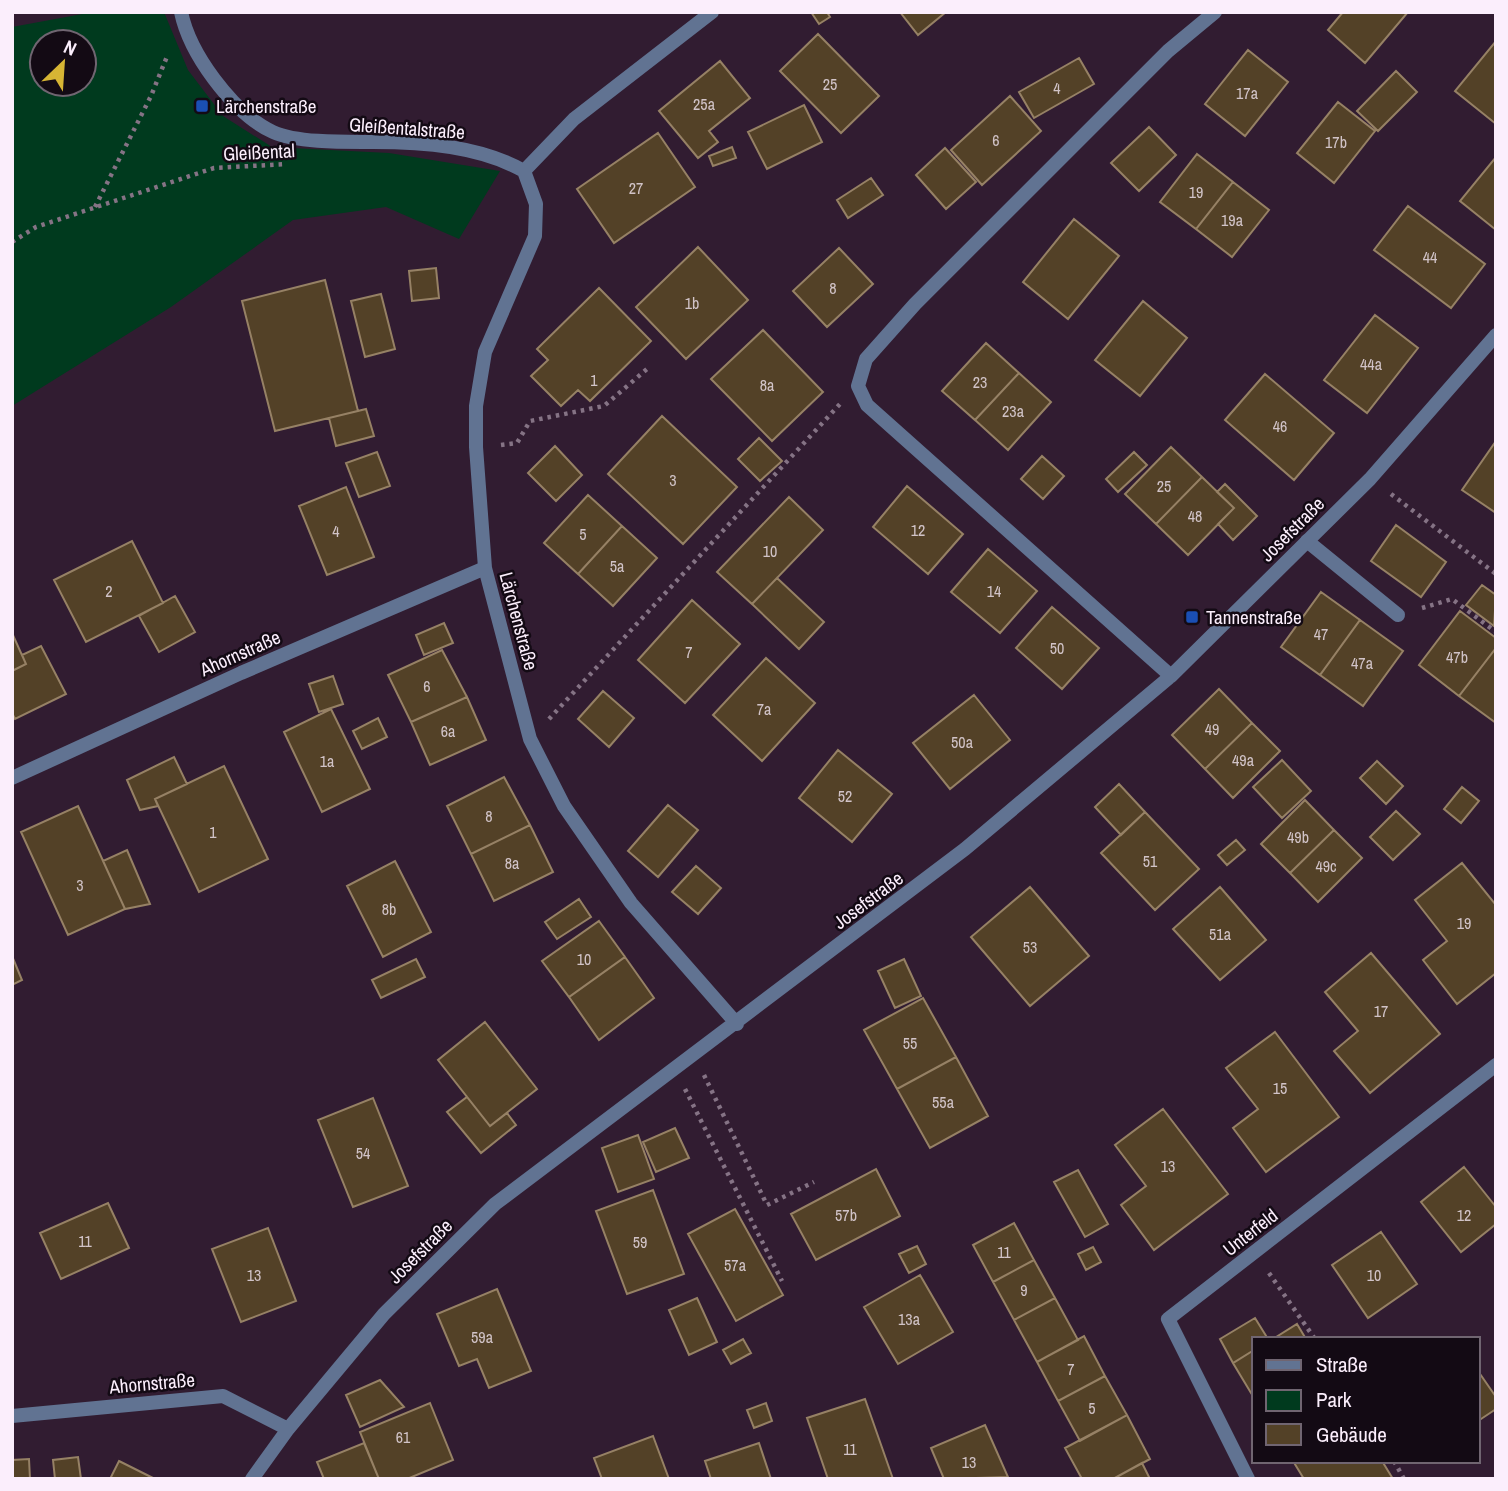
<svg xmlns="http://www.w3.org/2000/svg" width="1508" height="1491" font-family="'Archivo Narrow',sans-serif">
  <style>
    .green { fill: #003a1e; fill-rule: evenodd }
    .building { fill: #534127; stroke: #968165; stroke-width: 2 }
    .lines { fill: none; stroke-linecap: round; stroke-linejoin: round }
    .path { stroke: #857385; stroke-width: 4.5; stroke-dasharray: 3.5 5; stroke-linecap: butt }
    .lane { stroke: #617392; stroke-width: 14 }
    .street { stroke: #617392; stroke-width: 14 }
    .transit-dot { fill: #1a4fb4; stroke: #130a14; stroke-width: 2.5 }
    .labels { text-anchor: middle; dominant-baseline: central; stroke-width: 5; stroke-linejoin: round; paint-order: stroke }
    .number-label { font-size: 16px; fill: #d1c3c7 }
    .poi-label { font-size: 19px; fill: #fbeefc; stroke: #130a14; text-anchor: start }
    .street-label { font-size: 19px; fill: #fbeefc; stroke: #130a14 }
  </style>
  <rect width="100%" height="100%" fill="#311c31"/>
  <path class="green" d="M93,12H164L188,70L223,116L272,147L389,153L500,171L459,239L386,207L293,220L171,307L12,406V27ZM42,42H84V84H42Z"/>
  <path class="building" d="M811,12H827L830,17L819,24Z
    M900,12H946L918,35Z
    M1343,12H1408L1365,63L1328,30Z
    M818,34L879,96L841,133L780,71Z
    M1496,41V124L1455,91Z
    M1248,50L1288,82L1245,136L1205,104Z
    M1079,58L1094,84L1034,118L1019,92Z
    M720,61L750,98L709,131L718,142L698,158L659,111Z
    M1396,71L1417,92L1378,131L1357,111Z
    M1010,96L1041,131L982,185L951,150Z
    M1338,102L1375,131L1334,183L1297,153Z
    M804,105L822,142L767,169L748,132Z
    M1149,127L1176,155L1139,191L1111,163Z
    M658,133L695,187L614,243L577,189Z
    M732,147L736,158L713,166L709,156Z
    M945,148L976,182L946,209L916,175Z
    M1197,154L1233,182L1196,229L1160,202Z
    M1496,157V230L1460,201Z
    M871,178L883,195L848,218L837,200Z
    M1233,182L1269,210L1232,257L1196,229Z
    M1408,206L1485,264L1451,308L1374,250Z
    M1074,219L1119,256L1068,319L1023,282Z
    M698,247L748,300L686,359L636,307Z
    M839,248L873,284L827,327L793,291Z
    M436,268L439,298L412,301L409,271Z
    M325,280L358,411L275,431L242,301Z
    M599,288L651,341L590,401L578,390L561,406L531,376L548,360L537,349Z
    M381,294L395,349L365,357L351,301Z
    M1143,301L1187,338L1140,396L1095,360Z
    M1375,315L1418,348L1367,413L1324,380Z
    M763,330L823,392L772,441L711,379Z
    M986,343L1019,373L975,420L942,391Z
    M1019,373L1051,402L1008,450L975,420Z
    M1265,374L1334,433L1294,480L1225,420Z
    M366,409L374,436L336,446L329,418Z
    M662,416L737,487L683,544L608,474Z
    M759,438L782,461L760,481L738,459Z
    M1496,441V513L1462,490Z
    M555,446L582,475L556,501L528,473Z
    M1171,447L1202,477L1156,524L1125,494Z
    M377,452L390,486L359,497L346,463Z
    M1134,452L1147,465L1118,492L1106,479Z
    M1042,456L1064,476L1043,499L1021,479Z
    M1202,477L1234,508L1188,555L1156,524Z
    M1225,484L1257,516L1233,540L1218,524L1234,508L1217,492Z
    M907,486L963,534L928,574L873,527Z
    M346,487L374,557L327,575L299,506Z
    M588,495L622,526L578,574L544,543Z
    M789,497L823,530L752,604L717,572Z
    M1396,525L1446,562L1421,597L1371,561Z
    M622,526L657,558L613,606L578,574Z
    M132,541L163,603L86,642L54,580Z
    M988,549L1037,591L1000,633L951,592Z
    M777,578L824,622L799,649L752,604Z
    M1482,585L1496,595L1494,626L1466,605Z
    M1321,592L1360,620L1320,675L1281,647Z
    M175,596L195,632L159,652L139,616Z
    M692,600L740,644L685,703L638,660Z
    M1052,607L1099,648L1062,689L1016,648Z
    M1460,611L1496,638V648L1459,696L1419,665Z
    M1360,620L1403,651L1363,706L1320,675Z
    M444,623L453,643L424,655L416,635Z
    M12,633L26,664L12,671Z
    M41,646L66,694L15,719L12,713V671L26,664L22,655Z
    M1496,648V723L1459,696Z
    M442,650L467,697L411,722L388,675Z
    M766,658L815,703L762,761L713,715Z
    M333,676L343,704L319,712L309,684Z
    M1219,689L1252,723L1205,769L1172,735Z
    M603,691L634,718L609,747L578,719Z
    M974,695L1010,740L950,789L913,743Z
    M467,697L486,740L430,765L411,722Z
    M331,709L370,789L322,812L284,732Z
    M378,718L387,737L362,749L353,731Z
    M1252,723L1280,751L1233,798L1205,769Z
    M838,750L892,794L852,842L799,798Z
    M174,757L187,784L155,799L158,806L140,810L127,780Z
    M1282,760L1311,791L1282,818L1253,787Z
    M1377,761L1403,786L1386,804L1360,778Z
    M224,766L268,859L199,892L155,799Z
    M504,777L530,825L471,854L447,806Z
    M1119,784L1145,812L1121,835L1095,807Z
    M1462,787L1479,801L1461,823L1444,809Z
    M1305,800L1334,830L1290,873L1261,844Z
    M668,805L698,830L658,877L628,851Z
    M78,806L125,909L68,935L21,832Z
    M1396,811L1420,834L1393,860L1370,837Z
    M1145,812L1199,869L1155,910L1101,853Z
    M530,825L553,872L494,901L471,854Z
    M1334,830L1362,858L1318,902L1290,873Z
    M1236,840L1245,850L1227,865L1218,855Z
    M127,850L150,904L125,909L103,861Z
    M395,861L431,932L383,957L347,886Z
    M1462,863L1496,905V973L1457,1004L1423,960L1447,941L1415,900Z
    M696,866L721,888L698,914L672,892Z
    M1030,887L1089,956L1030,1006L971,937Z
    M1220,887L1266,940L1220,980L1173,929Z
    M579,899L591,917L557,939L545,922Z
    M599,921L625,957L569,997L542,961Z
    M1371,953L1440,1034L1370,1093L1334,1051L1358,1031L1325,992Z
    M12,956L22,980L12,985Z
    M625,957L654,998L599,1040L569,997Z
    M416,959L425,977L381,998L372,980Z
    M904,959L921,996L895,1008L878,971Z
    M923,998L956,1057L897,1089L864,1030Z
    M485,1022L537,1089L490,1126L438,1060Z
    M1275,1032L1339,1117L1266,1172L1233,1128L1258,1109L1226,1068Z
    M956,1057L988,1116L930,1148L897,1089Z
    M467,1097L490,1126L507,1113L516,1125L481,1153L447,1112Z
    M373,1098L408,1186L353,1207L318,1120Z
    M1163,1109L1228,1194L1154,1250L1121,1205L1146,1186L1115,1145Z
    M675,1128L689,1158L656,1172L643,1142Z
    M638,1135L654,1179L618,1192L602,1148Z
    M1464,1167L1496,1207V1224L1461,1252L1421,1202Z
    M876,1169L900,1216L816,1260L791,1214Z
    M1078,1170L1108,1224L1085,1237L1054,1182Z
    M653,1190L684,1274L627,1294L596,1211Z
    M108,1203L129,1248L61,1279L40,1233Z
    M735,1209L783,1295L736,1321L688,1234Z
    M1014,1223L1034,1260L993,1282L973,1245Z
    M268,1228L296,1301L241,1322L212,1249Z
    M1381,1232L1417,1284L1368,1318L1332,1265Z
    M917,1246L926,1264L909,1273L899,1254Z
    M1093,1247L1101,1262L1086,1270L1078,1254Z
    M1034,1260L1055,1298L1014,1320L993,1282Z
    M920,1275L953,1332L898,1364L864,1307Z
    M497,1289L531,1371L489,1388L477,1359L459,1366L437,1314Z
    M697,1298L717,1342L689,1355L669,1310Z
    M1055,1298L1078,1340L1037,1362L1014,1320Z
    M1255,1318L1268,1339H1254V1350L1233,1363L1220,1339Z
    M1297,1324L1306,1339H1273Z
    M1084,1336L1105,1376L1058,1401L1037,1362Z
    M743,1339L751,1353L731,1364L723,1350Z
    M1254,1350V1398L1233,1363Z
    M1478,1371L1496,1397V1409L1478,1421Z
    M1105,1376L1127,1415L1080,1441L1058,1401Z
    M380,1380L404,1407L360,1427L346,1395Z
    M865,1399L893,1479H828L807,1418Z
    M430,1403L453,1460L407,1479H379L360,1432Z
    M766,1403L772,1421L754,1428L747,1410Z
    M1127,1415L1150,1459L1113,1479H1082L1065,1448Z
    M985,1425L1008,1477L944,1479L931,1448Z
    M653,1436L669,1479H602L594,1458Z
    M364,1443L379,1479H324L317,1462Z
    M759,1443L771,1479H711L705,1461Z
    M78,1457L81,1479H55L53,1460Z
    M29,1459L30,1479H12V1460Z
    M119,1461L155,1479H110Z
    M1293,1461H1382L1393,1479H1304Z
    M1142,1463L1150,1479H1113Z"/>
  <g class="lines">
    <path class="path" d="M95,207L151,96L168,54
      M12,242L36,227L214,168L287,164
      M501,445L517,443L530,421L604,406L647,369
      M1391,494L1496,574
      M1422,608L1452,599L1496,632
      M549,719L840,404
      M704,1075L767,1205L814,1182
      M685,1089L782,1281
      M1269,1273L1315,1339
      M1394,1461L1404,1479"/>
    <path class="lane" d="M1307,541L1398,615"/>
    <path class="street" d="M181,12C186,36 199,59 214,79C229,99 249,121 273,132C297,143 346,142 373,142C423,142 480,146 524,171
      M524,171L536,204L535,236L485,352L476,406V447L485,568L530,739L564,806L631,903L737,1024
      M524,171L574,119L712,12
      M1171,676L867,405L858,386L866,359L915,304L1168,51L1215,12
      M12,778L241,673L485,568
      M12,1416L223,1396L288,1429
      M252,1479L288,1429L384,1314L495,1204L965,849L1171,676L1370,479L1496,335
      M1248,1479L1168,1319L1496,1065"/>
  </g>
  <g class="transit-dot">
    <rect x="195" y="99" width="14" height="14" rx="3.5"/>
    <rect x="1185" y="610" width="14" height="14" rx="3.5"/>
  </g>
  <g class="labels">
    <g class="number-label">
      <text x="830" y="84">25</text>
      <text x="1057" y="88">4</text>
      <text x="1247" y="93">17a</text>
      <text x="704" y="104">25a</text>
      <text x="996" y="140">6</text>
      <text x="1336" y="142">17b</text>
      <text x="636" y="188">27</text>
      <text x="1196" y="192">19</text>
      <text x="1232" y="220">19a</text>
      <text x="1430" y="257">44</text>
      <text x="833" y="288">8</text>
      <text x="692" y="303">1b</text>
      <text x="1371" y="364">44a</text>
      <text x="594" y="380">1</text>
      <text x="980" y="382">23</text>
      <text x="767" y="385">8a</text>
      <text x="1013" y="411">23a</text>
      <text x="1280" y="426">46</text>
      <text x="673" y="480">3</text>
      <text x="1164" y="486">25</text>
      <text x="1195" y="516">48</text>
      <text x="918" y="530">12</text>
      <text x="336" y="531">4</text>
      <text x="583" y="534">5</text>
      <text x="770" y="551">10</text>
      <text x="617" y="566">5a</text>
      <text x="109" y="591">2</text>
      <text x="994" y="591">14</text>
      <text x="1321" y="634">47</text>
      <text x="1057" y="648">50</text>
      <text x="689" y="652">7</text>
      <text x="1457" y="657">47b</text>
      <text x="1362" y="663">47a</text>
      <text x="427" y="686">6</text>
      <text x="764" y="709">7a</text>
      <text x="1212" y="729">49</text>
      <text x="448" y="731">6a</text>
      <text x="962" y="742">50a</text>
      <text x="1243" y="760">49a</text>
      <text x="327" y="761">1a</text>
      <text x="845" y="796">52</text>
      <text x="489" y="816">8</text>
      <text x="213" y="832">1</text>
      <text x="1298" y="837">49b</text>
      <text x="1150" y="861">51</text>
      <text x="512" y="863">8a</text>
      <text x="1326" y="866">49c</text>
      <text x="80" y="885">3</text>
      <text x="389" y="909">8b</text>
      <text x="1464" y="923">19</text>
      <text x="1220" y="934">51a</text>
      <text x="1030" y="947">53</text>
      <text x="584" y="959">10</text>
      <text x="1381" y="1011">17</text>
      <text x="910" y="1043">55</text>
      <text x="1280" y="1088">15</text>
      <text x="943" y="1102">55a</text>
      <text x="363" y="1153">54</text>
      <text x="1168" y="1166">13</text>
      <text x="846" y="1215">57b</text>
      <text x="1464" y="1215">12</text>
      <text x="85" y="1241">11</text>
      <text x="640" y="1242">59</text>
      <text x="1004" y="1252">11</text>
      <text x="735" y="1265">57a</text>
      <text x="254" y="1275">13</text>
      <text x="1374" y="1275">10</text>
      <text x="1024" y="1290">9</text>
      <text x="909" y="1319">13a</text>
      <text x="482" y="1337">59a</text>
      <text x="1071" y="1369">7</text>
      <text x="1092" y="1408">5</text>
      <text x="403" y="1437">61</text>
      <text x="850" y="1449">11</text>
      <text x="969" y="1462">13</text>
    </g>
    <g class="poi-label">
      <text x="216" y="106">Lärchenstraße</text>
      <text x="1206" y="617">Tannenstraße</text>
    </g>
    <g class="street-label">
      <text transform="translate(407 128) rotate(4)">Gleißentalstraße</text>
      <text transform="translate(259 152) rotate(-3)">Gleißental</text>
      <text transform="translate(1292 529) rotate(-45)">Josefstraße</text>
      <text transform="translate(519 621) rotate(75)">Lärchenstraße</text>
      <text transform="translate(240 653) rotate(-24)">Ahornstraße</text>
      <text transform="translate(868 900) rotate(-37)">Josefstraße</text>
      <text transform="translate(1250 1232) rotate(-38)">Unterfeld</text>
      <text transform="translate(420 1251) rotate(-45)">Josefstraße</text>
      <text transform="translate(152 1383) rotate(-5)">Ahornstraße</text>
    </g>
  </g>
  <rect width="1508" height="1491" fill="none" stroke="#fbeefc" stroke-width="28"/>
  <rect x="1252" y="1337" width="228" height="126" fill="#130a14" stroke="#706571" stroke-width="2"/>
  <rect x="1266" y="1360" width="35" height="10" fill="#617392" stroke="#706571" stroke-width="2"/>
  <text x="1316" y="1372" font-size="21" fill="#fbeefc">Straße</text>
  <rect x="1266" y="1390" width="35" height="21" fill="#003a1e" stroke="#706571" stroke-width="2"/>
  <text x="1316" y="1407" font-size="21" fill="#fbeefc">Park</text>
  <rect x="1266" y="1424" width="35" height="21" fill="#534127" stroke="#706571" stroke-width="2"/>
  <text x="1316" y="1442" font-size="21" fill="#fbeefc">Gebäude</text>
  <g transform="translate(63 63) rotate(25)"><circle r="33" fill="#130a14" stroke="#706571" stroke-width="2"/>
  <path d="M0-5L12 26L0 18L-12 26Z" fill="#d6b534"/>
  <text y="-10" font-size="19" font-weight="bold" text-anchor="middle" fill="#fbeefc">N</text>
  </g>
</svg>
